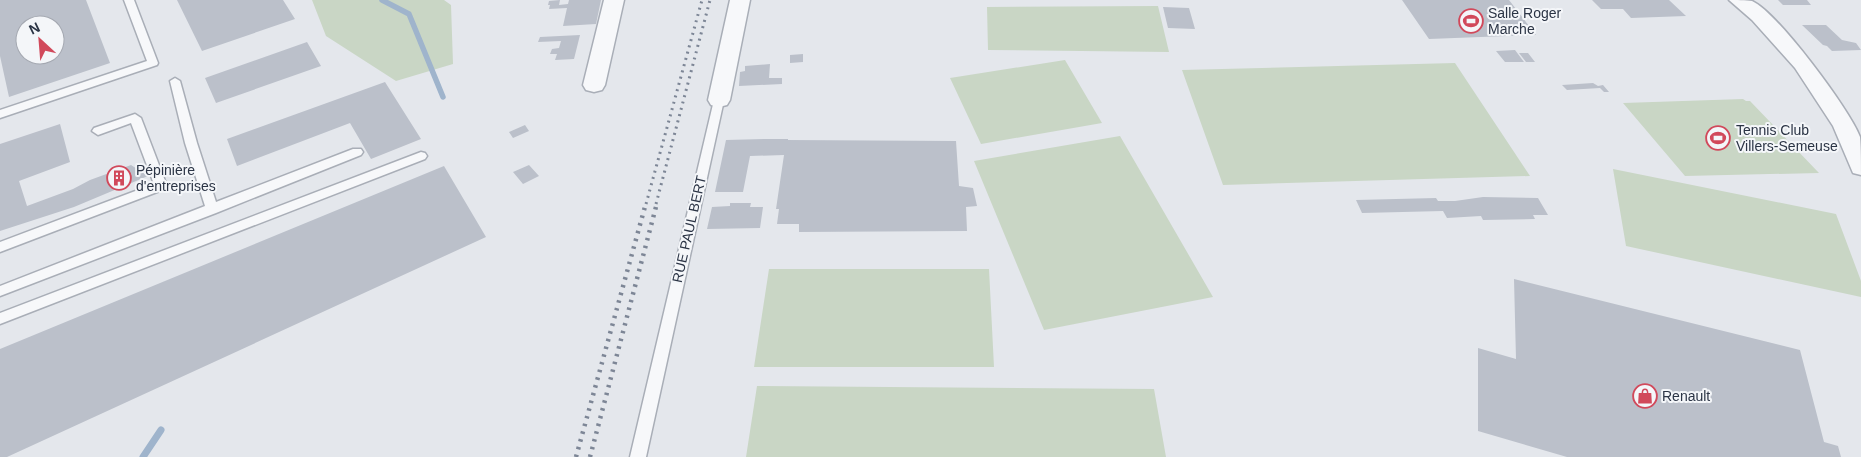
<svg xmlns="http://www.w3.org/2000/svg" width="1861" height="457" font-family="Helvetica,sans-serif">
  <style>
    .green { fill: #c9d6c5 }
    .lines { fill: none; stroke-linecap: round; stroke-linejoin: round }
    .stream-far1 { stroke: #9fb4cc; stroke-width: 5.5 }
    .stream { stroke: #9fb4cc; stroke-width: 7 }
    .building { fill: #bbc0ca; fill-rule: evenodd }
    .service-casing { stroke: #a9aeb7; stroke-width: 3 }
    .minor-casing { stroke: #a9aeb7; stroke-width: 3 }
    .service { fill: #f7f8fa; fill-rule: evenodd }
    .minor { fill: #f7f8fa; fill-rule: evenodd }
    .rail-far1 { stroke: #7d8696; stroke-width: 3; stroke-dasharray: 2 4.5; stroke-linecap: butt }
    .rail { stroke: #7d8696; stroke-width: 4.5; stroke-dasharray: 2.5 5.5; stroke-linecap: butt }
    .labels { text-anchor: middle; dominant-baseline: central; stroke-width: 4; stroke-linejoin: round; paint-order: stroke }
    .poi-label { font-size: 14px; fill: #2b3445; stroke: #f4f6f9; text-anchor: start }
    .street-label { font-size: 14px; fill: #2b3445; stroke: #f4f6f9 }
  </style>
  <rect width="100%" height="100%" fill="#e4e7ec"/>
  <path class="green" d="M312,0H444L451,5L453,64L396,81L326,36Z
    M1158,6L1169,52L988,50L987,7Z
    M1065,60L1102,123L981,144L950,78Z
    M1455,63L1530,176L1223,185L1182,70Z
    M1743,99L1746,101H1750L1819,173L1685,176L1623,103Z
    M1120,136L1213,297L1044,330L974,161Z
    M1613,169L1836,214L1861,281V297L1626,246Z
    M769,269H989L994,367H754Z
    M757,386L1154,389L1166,457H746Z"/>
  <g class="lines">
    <path class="stream-far1" d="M382,0L409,14L443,97"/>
    <path class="stream" d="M143,457L161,430"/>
  </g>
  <path class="building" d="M0,0H86L110,63L9,97L0,56ZM25,25H55V55H25Z
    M177,0H283L295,19L202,51Z
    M560,0L559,5L568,4L569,0H601L596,24L563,26L567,8L549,9L550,5H548L549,1Z
    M1402,0H1509L1536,35L1429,39Z
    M1592,0H1669L1686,16L1631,18L1623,9H1601Z
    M1778,0H1807L1811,5H1783Z
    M1163,7L1189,8L1195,29L1168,28Z
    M1802,25H1826L1842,40L1856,43L1861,50L1832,51L1827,46L1823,45Z
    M580,35L574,59L555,60L557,54H550L552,49L559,48L561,41L538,42L540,37Z
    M307,42L321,66L216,103L205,78Z
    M1515,50L1524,62H1505L1496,51Z
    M1519,53H1528L1535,62H1526Z
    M803,54V62L790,63V55Z
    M770,64L769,78H782V84L739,86L740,72L745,71V66Z
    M385,82L421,139L371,159L350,123L237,166L227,139Z
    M1593,83L1598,86L1603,85L1609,92H1604L1600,88L1567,90L1562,85Z
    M60,124L70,162L19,181L27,206L73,189L90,180L131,165L148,176L74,207L0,231V144Z
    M525,125L529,131L513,138L509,132Z
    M767,139H788V140L956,141L959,186L973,188L977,206L966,207L967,231L799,232V224H777L779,209H776L784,155L750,156L743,192H715L726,140Z
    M529,165L539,176L523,184L513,172Z
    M444,166L486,237L7,457H0V349Z
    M1483,197L1538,198L1548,215H1533L1535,219L1483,220L1481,216L1447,218L1443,211L1362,213L1356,200L1436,198L1438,201H1455Z
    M730,203H751L750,207H763L760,228L707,229L712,207L730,206Z
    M1514,279L1800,350L1824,442L1838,446L1841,457H1567L1478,431V348L1516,359Z"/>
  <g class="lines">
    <g class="service-casing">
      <path id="service" d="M124,0H134L158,63L157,65L0,118V110L147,61Z
        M175,78L180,81L197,143L216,202L353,149H361L363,152L361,155L216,213L0,296V286L205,206L185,143L170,81Z
        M719,97L724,100L646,457H630L714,100Z
        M135,114L141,118L167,186L165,189L0,252V242L154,184L131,123L98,135L92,131L94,128Z
        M421,152L425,153L427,156L425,159L0,324V313Z"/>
    </g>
    <g class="minor-casing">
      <path id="minor" d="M604,0H624L605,85L602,90L594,92L586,90L583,85Z
        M730,0H750L730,100L727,105L719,107L711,105L708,100Z
        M1729,0C1736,0 1746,0 1752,1C1777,12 1850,110 1860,137C1861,148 1861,164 1861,175L1853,173L1833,126L1795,68L1752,20Z"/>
    </g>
    <use href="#service" class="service"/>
    <use href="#minor" class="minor"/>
    <path class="rail-far1" d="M646,204L702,0
      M656,204L710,0"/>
    <path class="rail" d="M576,457L646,203
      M590,457L657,203"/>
  </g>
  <defs>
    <g id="stadium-ring" transform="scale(1.25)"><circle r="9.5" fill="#f4f6f9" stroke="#d1495b" stroke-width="1.5"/><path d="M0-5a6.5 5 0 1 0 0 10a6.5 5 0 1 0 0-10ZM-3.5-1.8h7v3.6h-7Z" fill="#d1495b"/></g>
    <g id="building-ring" transform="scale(1.25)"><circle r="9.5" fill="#f4f6f9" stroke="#d1495b" stroke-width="1.5"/><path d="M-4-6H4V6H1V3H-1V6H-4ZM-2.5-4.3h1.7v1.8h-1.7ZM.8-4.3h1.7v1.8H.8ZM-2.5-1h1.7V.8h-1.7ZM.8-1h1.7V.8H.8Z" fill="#d1495b"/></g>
    <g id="shop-ring" transform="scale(1.25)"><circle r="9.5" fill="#f4f6f9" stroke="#d1495b" stroke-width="1.5"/><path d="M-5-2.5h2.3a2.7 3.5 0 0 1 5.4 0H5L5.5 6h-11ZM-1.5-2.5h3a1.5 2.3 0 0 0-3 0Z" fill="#d1495b"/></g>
  </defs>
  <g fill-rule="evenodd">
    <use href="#stadium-ring" x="1471" y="21"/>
    <use href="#stadium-ring" x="1718" y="138"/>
    <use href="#building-ring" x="119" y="178"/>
    <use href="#shop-ring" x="1645" y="396"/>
  </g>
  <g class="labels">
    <g class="poi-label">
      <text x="1488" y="13">Salle Roger<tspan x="1488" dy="16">Marche</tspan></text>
      <text x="1736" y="130">Tennis Club<tspan x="1736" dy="16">Villers-Semeuse</tspan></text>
      <text x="136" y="170">Pépinière<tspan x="136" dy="16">d'entreprises</tspan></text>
      <text x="1662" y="396">Renault</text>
    </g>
    <g class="street-label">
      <text transform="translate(689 229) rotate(-77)">RUE PAUL BERT</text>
    </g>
  </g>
  <g transform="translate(40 40) rotate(334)"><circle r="24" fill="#f4f6f9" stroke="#a4a8b1"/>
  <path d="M0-4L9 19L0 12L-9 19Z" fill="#d1495b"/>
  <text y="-8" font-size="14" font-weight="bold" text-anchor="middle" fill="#2b3445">N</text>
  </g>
</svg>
